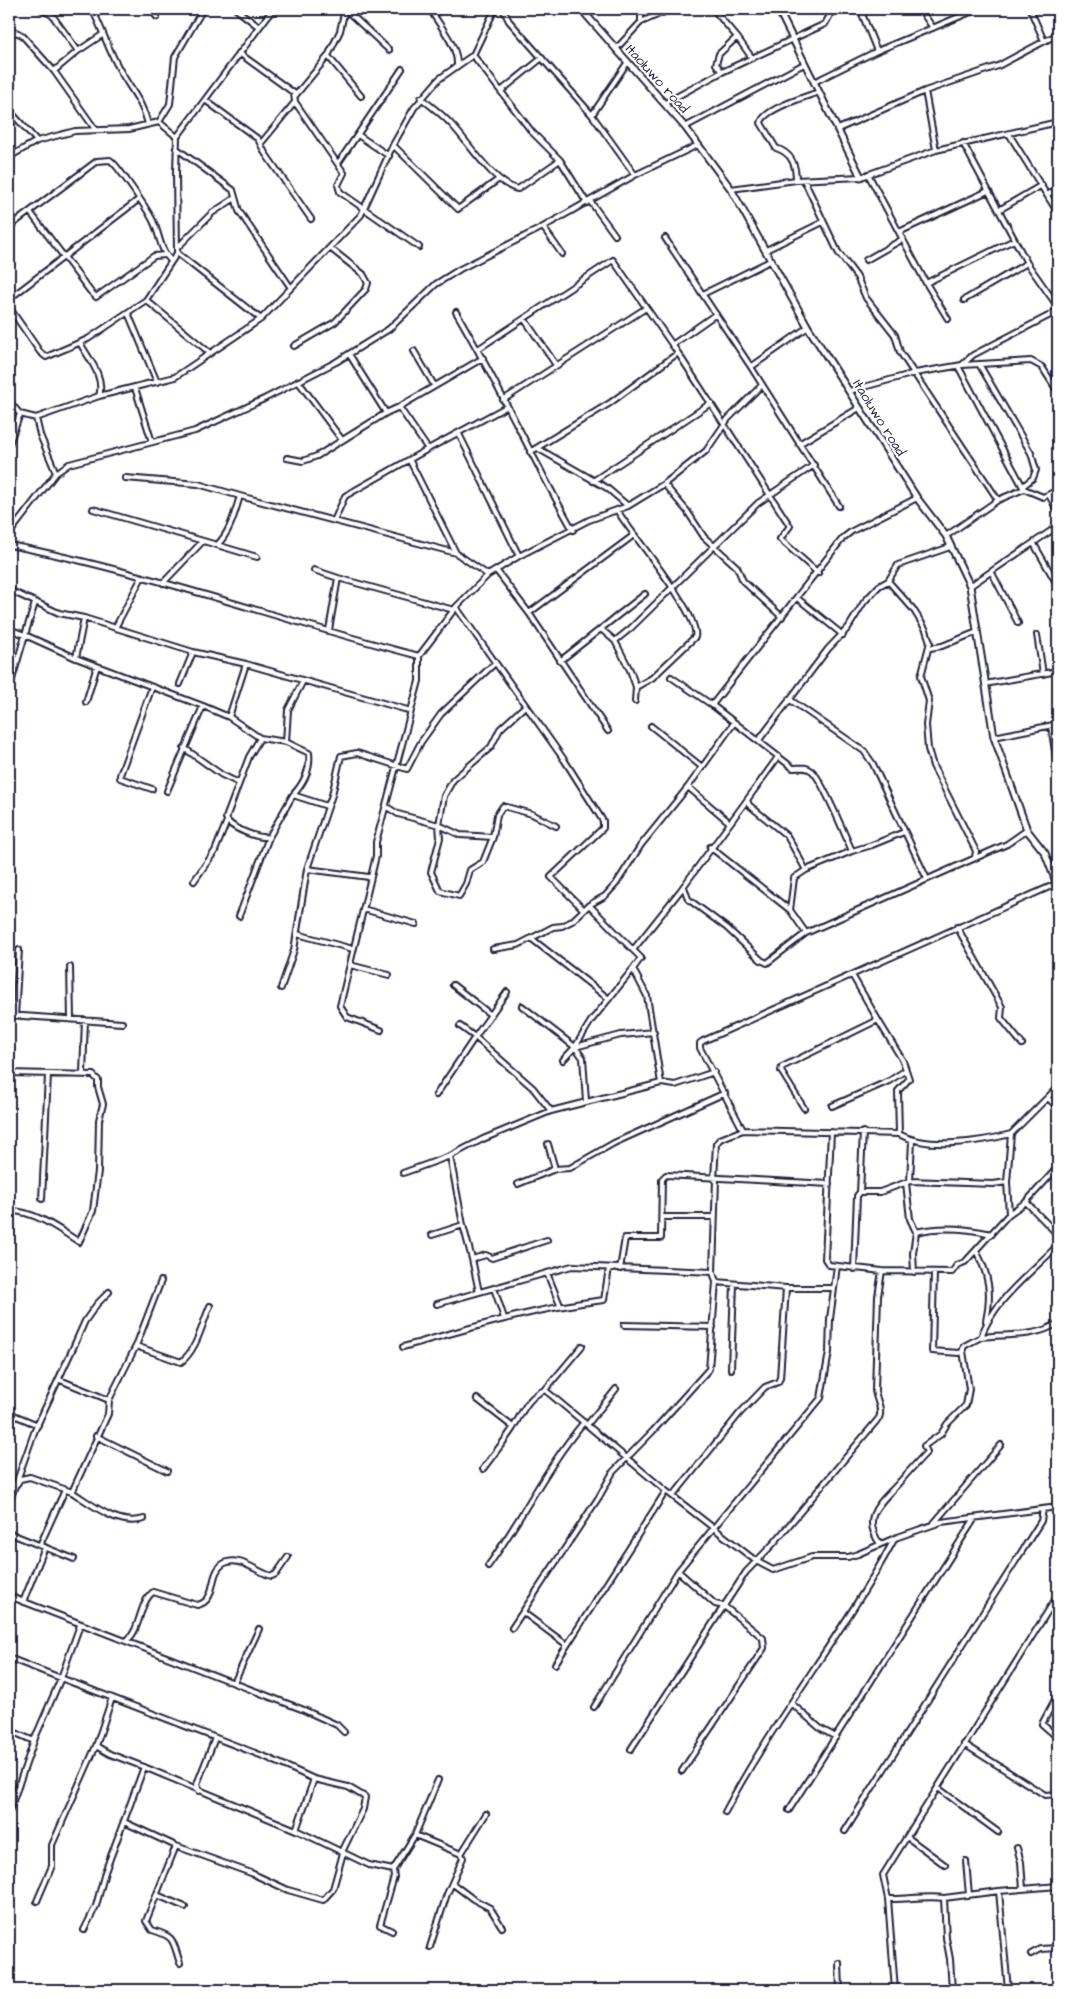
<svg xmlns="http://www.w3.org/2000/svg" width="1067" height="1999" font-family="'Architects Daughter',sans-serif">
  <style>
    .lines { fill: none; stroke-linecap: round; stroke-linejoin: round }
    .minor-casing { stroke: #22223b; stroke-width: 8 }
    .tertiary-casing { stroke: #22223b; stroke-width: 9 }
    .minor { stroke: #fff; stroke-width: 4 }
    .tertiary { stroke: #fff; stroke-width: 5 }
    .labels { text-anchor: middle; dominant-baseline: central; stroke-width: 4; stroke-linejoin: round; paint-order: stroke }
    .street-label { font-size: 14px; fill: #22223b; stroke: #fff }
  </style>
  <rect width="100%" height="100%" fill="#fff"/>
  <filter id="ink" filterUnits="userSpaceOnUse"><feTurbulence type="fractalNoise" baseFrequency=".02" numOctaves="2"/><feDisplacementMap in="SourceGraphic" scale="10" xChannelSelector="R" yChannelSelector="G"/><feConvolveMatrix kernelMatrix="1 2 1 2 8 2 1 2 1" color-interpolation-filters="sRGB"/></filter>
  <g filter="url(#ink)">
    <g class="lines">
      <g class="minor-casing">
        <path id="minor" d="M40,9L52,15L78,51
          M92,9C103,30 109,52 121,72C131,90 143,103 148,124
          M150,9L157,17
          M236,9L259,27
          M430,9C440,27 458,45 457,66
          M503,9L509,21L592,115L627,63
          M713,9L737,37L752,58
          M860,9L877,51
          M920,9L933,28
          M1030,9L1044,41
          M641,22V9
          M9,36L16,32L22,35L54,71L95,129
          M616,49L641,22L671,9
          M239,53L294,93L295,102L344,173L338,185L340,192L419,247
          M473,55L532,132L560,160L587,203
          M328,56L361,96
          M54,71L78,51L102,35
          M722,72L716,64L719,54L737,37
          M814,82L877,51L978,9
          M501,91L542,58
          M925,91L936,150
          M295,96L328,56L340,31L345,9L389,50
          M421,98C431,106 442,114 451,124C467,140 494,185 518,189L560,160
          M205,100L258,139L265,153L311,219
          M665,103L722,72L825,24L830,15L829,9
          M9,110L37,141
          M592,115L635,175
          M159,122L170,104L175,57L203,9
          M685,127L804,64
          M838,129L925,91L998,66L1058,34
          M1009,134L1058,213
          M358,135L389,156
          M262,142L295,102
          M963,143L1027,263L1058,307
          M393,145L458,209L499,179
          M176,148L233,190L239,211L291,288
          M9,157L37,141L75,131L129,129L159,122L177,137L273,9
          M339,162L402,69
          M868,174L926,283L1014,240
          M796,180C796,165 792,153 776,148L761,123C763,109 805,97 819,92
          M804,180L838,252L857,277L866,298L895,335L900,352L998,500
          M731,189L796,180L861,177L936,150L1058,122
          M1048,194L1058,190
          M590,201L615,235
          M999,210L1042,185
          M30,212L90,291L96,297L154,256L165,255
          M9,227L97,161L110,160C117,164 150,213 154,223C160,236 160,250 171,261
          M543,227L562,254
          M899,232L988,191
          M665,238L751,367L839,506
          M177,248L212,213L235,198
          M766,250L823,222
          M177,253L261,319
          M866,260L903,239
          M926,283L948,319
          M703,294L772,260
          M9,299L138,200
          M146,300L210,353
          M964,300L1027,263
          M9,307L40,352L46,357L88,339L146,300L177,253L176,172L177,137
          M456,312C498,383 532,458 573,530
          M128,313L157,382
          M525,320L556,365
          M80,343C89,359 105,377 99,396
          M672,345L716,314
          M294,346L335,322L366,289L368,283L363,274L330,248
          M478,349L613,260L678,353L790,526L780,539L818,573
          M414,351L434,385
          M349,354L386,413L399,407L428,449L506,407
          M979,364L1031,453L1036,470L1033,478L1023,486
          M962,365L1031,361L1042,367L1058,392
          M958,366L1024,489
          M751,367L808,327
          M298,381L342,440
          M135,388L152,442
          M849,391L915,373L962,365L973,355L1058,311
          M503,400L646,308
          M9,401L20,414L36,418L99,396L175,377L261,319L361,215L393,145L414,108L439,79L473,55L495,9
          M399,407L483,358
          M36,418L40,435L56,473
          M459,434L519,556
          M9,444L20,414
          M799,444L859,408
          M539,449L607,488L628,506
          M530,452L610,403L678,353
          M287,458L303,461L317,456L386,413
          M410,461L456,553
          M593,481L711,403
          M664,484L687,511L704,537L737,567L743,581L782,617
          M1049,495L1058,512
          M240,496L456,553L488,575
          M93,509L217,545C230,533 235,512 240,496L198,484L125,478
          M617,510C630,533 701,615 695,637L652,678L636,687
          M334,521L345,496L428,449
          M9,534L56,473L69,464L195,431L264,399L336,362L389,329L436,284L460,269L543,227L635,175L698,145
          M946,536L998,500L1024,489L1043,497L1058,490
          M1034,544L1058,586
          M9,545C148,572 282,621 419,656
          M217,545L257,557
          M314,570L338,578
          M496,570L529,613L608,731
          M992,573L1018,623
          M888,581L913,609L926,630L930,642L921,676L929,701L926,725L928,749L933,766L976,851L975,857
          M163,583L202,542
          M970,586L1058,526
          M9,590L59,613L84,618L193,652L246,664L411,711
          M797,598L843,635
          M35,603L25,635L76,658L203,706L229,717L246,664
          M456,607L565,761L603,821V828L551,877L584,910
          M529,613L634,535
          M115,628L142,577
          M9,629L25,635L9,690
          M601,629L615,641L630,670L636,687L635,701
          M329,630L338,578L454,610
          M1037,635L1043,674
          M615,641L631,628L758,503L814,465
          M930,648L942,646L977,632
          M76,658L84,618
          M560,661L645,594
          M671,677L712,705L793,768C800,768 806,766 812,771C822,779 845,835 852,851L806,870L794,878L790,910
          M180,684L193,652
          M985,684L1058,671
          M152,687L120,775V778L152,789
          M789,699L864,751L873,764L927,879
          M86,702L97,666
          M712,705L843,538L852,531L917,498
          M229,717L260,738L286,742L309,753C311,769 304,783 293,795
          M651,726L702,767
          M1051,726L1058,770
          M994,737L1058,724
          M260,738L249,757L226,818C229,828 259,839 269,837
          M759,740L828,649L848,628L864,602L879,586L888,581L898,565L950,547
          M286,742L288,710L303,681
          M184,748L222,775L239,783
          M778,757L747,800L749,805L787,836L806,870
          M688,787L729,822
          M167,791L203,706
          M387,807L398,814L439,825L460,835L493,837L497,815L503,806L532,814L556,826
          M493,837L483,862L470,870L466,884L459,896L440,891L431,872L440,838L439,825L444,796L453,780L491,747L500,729L525,706
          M710,847L790,910L806,933L1007,844L1027,830
          M852,851L872,845L904,832
          M369,877L307,869L332,795L341,756L357,753L407,769L421,742L441,714L495,663
          M194,881L215,851L227,821
          M684,887L688,899L727,928L761,960L767,963L806,933
          M589,905L633,950
          M363,909L416,924
          M239,916L269,837L293,795L327,806L328,804
          M957,927L1002,1007L1001,1018L1022,1044
          M297,934L353,949
          M532,939L609,999
          M493,949L518,945L553,927L562,926L572,921L589,905L605,896L616,884L641,845L688,787L734,723
          M350,965L389,975
          M70,967L71,1019
          M633,969L641,958L633,950L680,891L747,800
          M453,985L491,1015
          M281,988L294,950L307,869
          M522,1006L575,1047L583,1058L586,1101
          M9,1015L122,1023
          M15,1016L19,950
          M878,1020L903,1061L909,1079L898,1091L899,1134
          M460,1026L475,1037L507,992
          M381,1030L347,1017L340,1006L376,856V842L419,681V656L456,607L488,575L519,556L589,520L628,506L664,484L706,451L728,419L762,385
          M575,1047L621,1035L654,1032
          M563,1060L575,1047L591,1021L633,969L647,996L661,1083
          M9,1073L93,1075L98,1080V1087L103,1104L99,1120L98,1171L93,1211L79,1242C59,1229 33,1210 9,1211
          M83,1073L85,1020
          M436,1095L475,1037L533,1088L551,1111
          M1048,1098L1058,1108
          M832,1106L889,1081L906,1070
          M804,1108L781,1071L782,1067L878,1020L852,975
          M743,1130L899,1134C928,1150 980,1142 1011,1134
          M831,1132L825,1259L829,1265L882,1271L952,1272L957,1265L965,1262L1009,1214L1026,1202L1058,1167
          M912,1141L910,1181L993,1184L1007,1182
          M548,1144L555,1169
          M403,1173L450,1156L483,1139L551,1111L661,1083L675,1085L714,1072
          M714,1179L716,1144L720,1139L743,1130L700,1048V1043L703,1041L1056,884
          M906,1183L910,1219L916,1232L913,1253L914,1272
          M518,1184L555,1169L570,1168L614,1143L725,1093
          M860,1192L863,1132
          M42,1199L48,1075
          M1026,1202L1058,1235
          M1009,1214L1007,1182L1011,1134L1058,1087
          M662,1217H714
          M463,1225L472,1259L486,1255L492,1258L547,1240
          M916,1232C941,1226 966,1228 992,1234
          M432,1235L463,1225L450,1156
          M976,1251C989,1274 992,1294 986,1321
          M472,1259L479,1292
          M620,1269L625,1238H661L662,1179L666,1175L829,1184
          M854,1269L857,1196L860,1192H880L910,1181
          M547,1273L560,1305
          M934,1273L932,1351L959,1353L962,1352L964,1346L981,1337C993,1301 1032,1272 1058,1245
          M716,1282L786,1288H834
          M494,1288L504,1318
          M437,1304L572,1266L713,1272
          M624,1325L713,1327
          M981,1337C1007,1334 1035,1338 1058,1323
          M136,1346L161,1281
          M403,1347C470,1328 535,1308 604,1300L609,1268
          M731,1369L734,1284
          M60,1380L109,1400
          M545,1390L582,1346
          M477,1399L513,1427
          M9,1413L38,1425
          M587,1425L616,1389
          M96,1436L167,1471
          M483,1469C493,1455 504,1442 513,1428C522,1413 528,1396 545,1390L666,1491L756,1561L773,1570L812,1557H848L858,1554L895,1538L941,1522L1058,1507
          M17,1484L20,1479L30,1477L72,1492L108,1414L109,1400L136,1346L181,1362C197,1350 202,1324 210,1306
          M72,1492C93,1505 118,1527 144,1519
          M673,1496L740,1413L765,1387L778,1382L780,1378L786,1288
          M9,1503L35,1430L73,1348L85,1321L97,1304L109,1292
          M934,1523L1001,1445
          M9,1533L74,1559
          M880,1544C862,1518 877,1506 895,1487C906,1475 916,1463 927,1452L924,1446L941,1434L947,1424L966,1405L969,1389L963,1351
          M40,1545L65,1490
          M488,1566C522,1519 546,1467 584,1422
          M678,1571L715,1604L724,1606L763,1638L764,1648L682,1771
          M9,1596L304,1710L337,1725L344,1732
          M23,1602L45,1547
          M524,1613L567,1645
          M512,1628L599,1497L613,1472L653,1431L709,1369L716,1282L713,1272L716,1179
          M126,1641C141,1631 138,1604 153,1592L197,1605C218,1601 208,1574 223,1564C238,1554 258,1573 272,1576L276,1574L288,1557
          M9,1658L268,1758L314,1779L296,1830
          M555,1664L666,1491
          M234,1683L259,1629
          M1058,1694L1042,1724L1058,1738
          M791,1703L821,1729L836,1737
          M594,1707L678,1571L821,1398L829,1352L830,1319L837,1266
          M9,1730L34,1741
          M964,1744L1045,1795L1058,1794
          M631,1749L746,1572L774,1543L879,1418C883,1409 876,1400 875,1390L878,1296L882,1271
          M144,1767L296,1830L342,1852L363,1809L365,1797L348,1787L314,1779
          M938,1788L998,1832
          M199,1791L197,1784L215,1738
          M789,1810L975,1518
          M9,1812L35,1738L61,1678L80,1625
          M725,1812C775,1717 844,1633 895,1538
          M124,1822L176,1846L146,1921L152,1930C176,1937 172,1940 180,1963
          M845,1831L1041,1521L1043,1509
          M415,1835L461,1854L463,1858L447,1894L430,1947
          M907,1837L945,1865
          M176,1846L251,1873L288,1890L323,1900L333,1889L343,1853
          M1017,1848L1021,1862L1023,1889
          M342,1852L369,1865L393,1870
          M461,1854L486,1814
          M966,1861L969,1895
          M453,1884L473,1899L490,1908L502,1927
          M999,1891L1058,1886
          M157,1895L185,1907
          M944,1898L999,1891L1008,1990
          M888,1899C907,1900 925,1895 944,1898L946,1938L950,1959L952,1990
          M37,1901L52,1866V1845L96,1746
          M84,1930L96,1906L105,1872L144,1767L110,1754L96,1746L112,1698
          M392,1931L380,1925L394,1877L393,1870L415,1835L438,1780
          M1031,1954L1040,1949L1058,1948
          M839,1963L840,1990
          M895,1990L888,1899L883,1875L1058,1595"/>
      </g>
      <g class="tertiary-casing">
        <path id="tertiary" d="M581,9L685,127L731,189L808,327L917,498L946,536L970,586L994,737L1027,830L1045,853L1058,887
          M778,9L861,177"/>
      </g>
      <use href="#minor" class="minor"/>
      <use href="#tertiary" class="tertiary"/>
    </g>
  </g>
  <g class="labels">
    <g class="street-label">
      <text transform="translate(657 79) rotate(48)">Itaoluwo road</text>
      <text transform="translate(879 418) rotate(58)">Itaoluwo road</text>
    </g>
  </g>
  <rect width="1067" height="1999" fill="none" stroke="#fff" stroke-width="30"/>
  <rect x="15" y="15" width="1037" height="1969" fill="none" stroke="#22223b" stroke-width="2" filter="url(#ink)"/>
</svg>
